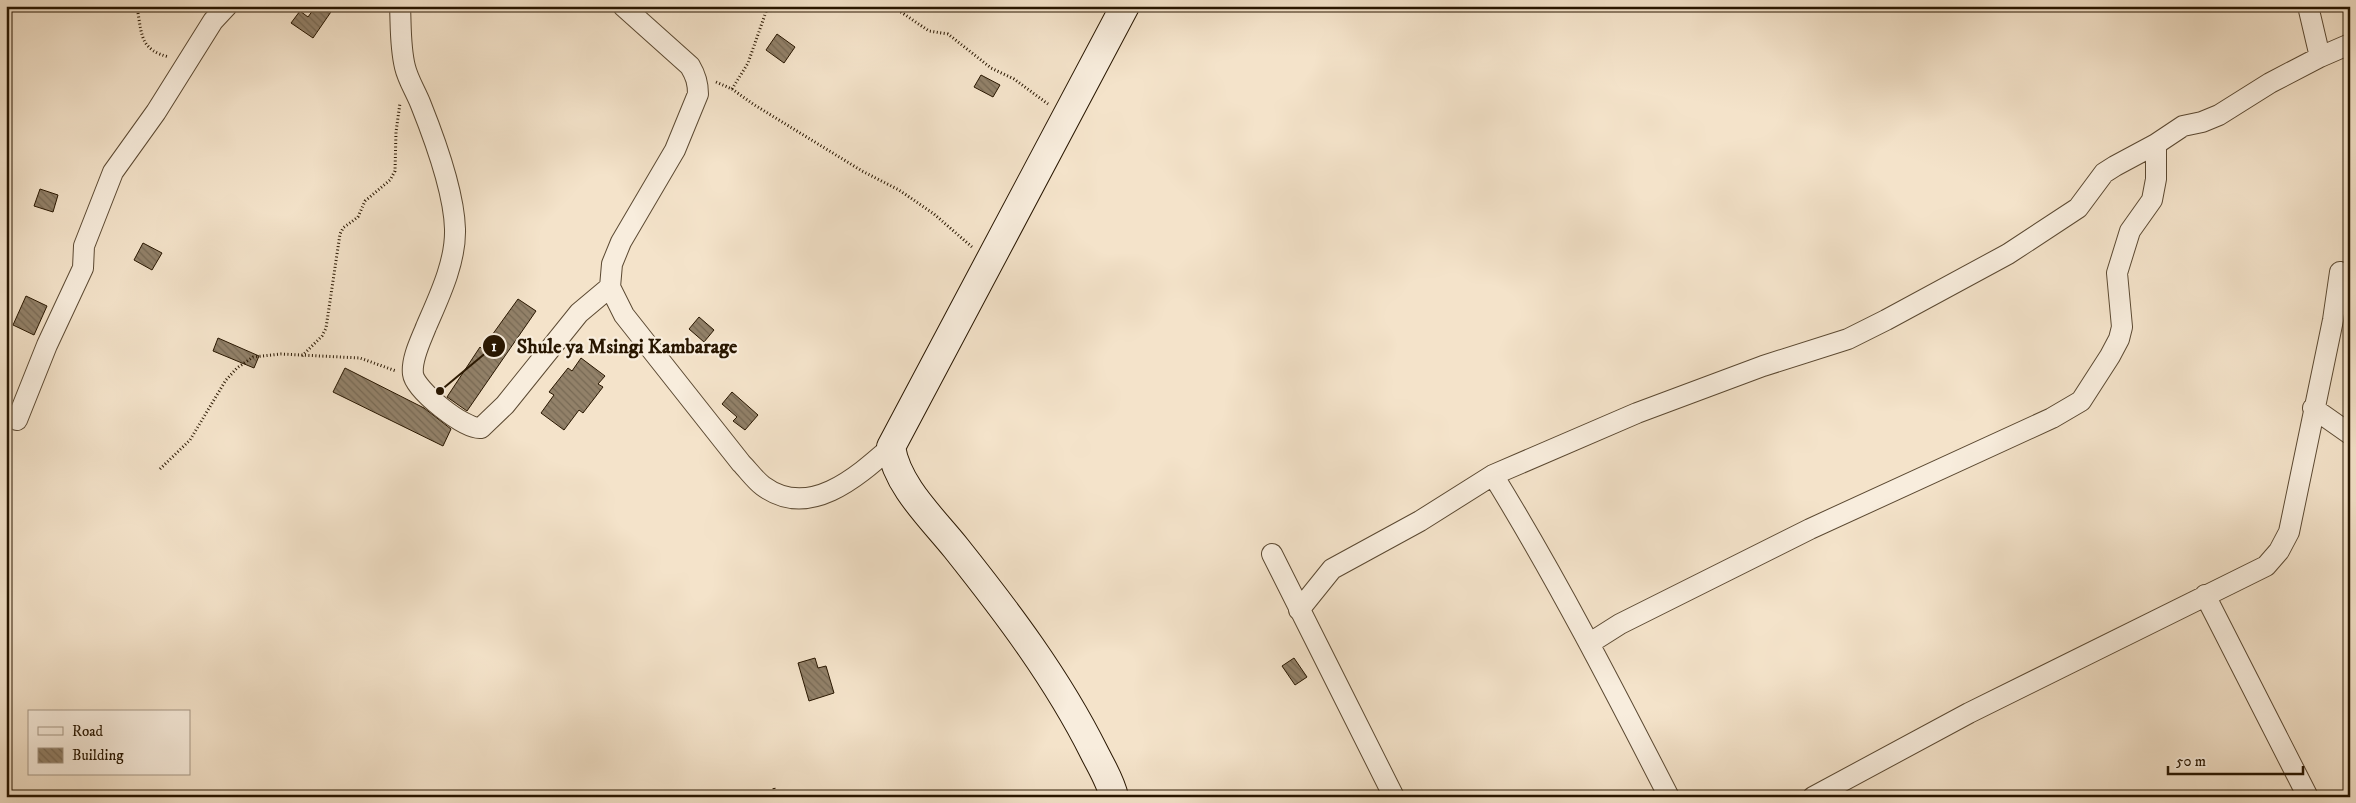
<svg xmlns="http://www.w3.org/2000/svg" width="2356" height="803" font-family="'IM FELL DW Pica',serif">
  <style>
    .building { fill: url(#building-back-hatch); stroke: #281600 }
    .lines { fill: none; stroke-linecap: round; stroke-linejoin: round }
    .street-casing { stroke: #5b4932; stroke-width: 22 }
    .secondary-casing { stroke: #281600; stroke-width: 30 }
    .path { stroke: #281600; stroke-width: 3; stroke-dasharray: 1 2.5; stroke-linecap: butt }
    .street { stroke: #f8eddd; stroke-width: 20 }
    .secondary { stroke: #f8eddd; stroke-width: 28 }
    .leader { fill: none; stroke: #281600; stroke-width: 2 }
    .callout-dot { fill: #281600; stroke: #f8eddd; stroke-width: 2 }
    .mark-label { font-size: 15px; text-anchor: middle; font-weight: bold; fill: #fff }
    .callout-label { font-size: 20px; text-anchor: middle; font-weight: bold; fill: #281600; stroke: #f8eddd; stroke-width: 4.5; stroke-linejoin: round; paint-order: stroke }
  </style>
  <defs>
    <pattern id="building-back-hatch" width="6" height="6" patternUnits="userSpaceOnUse" patternTransform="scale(1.25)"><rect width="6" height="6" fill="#928169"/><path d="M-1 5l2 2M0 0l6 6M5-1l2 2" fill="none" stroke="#776954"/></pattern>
  </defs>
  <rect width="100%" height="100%" fill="#f4e3ca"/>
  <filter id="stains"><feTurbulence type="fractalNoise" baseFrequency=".004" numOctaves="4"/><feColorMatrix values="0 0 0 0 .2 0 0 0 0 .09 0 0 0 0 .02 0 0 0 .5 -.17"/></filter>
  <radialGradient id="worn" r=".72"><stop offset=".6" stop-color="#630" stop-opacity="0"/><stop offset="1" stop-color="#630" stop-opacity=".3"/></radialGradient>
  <path class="building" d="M316,6H335L313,38L291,23L300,11L308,17Z
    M777,34L795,47L784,63L766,50Z
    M981,75L1000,85L993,97L974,87Z
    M40,189L58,195L53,212L34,206Z
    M143,243L162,253L152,270L134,260Z
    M26,296L47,306L34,335L13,325Z
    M518,299L536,311L467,411L447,397L480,347L482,349Z
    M699,317L714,330L704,342L689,329Z
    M218,338L259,356L254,368L213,351Z
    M581,358L605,376L598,384L603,387L583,413L579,410L564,430L541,413L554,395L549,392L568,368L572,371Z
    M345,368L424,408L451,429L443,446L333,392Z
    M732,392L758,415L745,430L733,421L737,417L722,404Z
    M815,658L818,668L826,666L834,693L809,701L798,663Z
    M1294,658L1307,677L1295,685L1282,666Z"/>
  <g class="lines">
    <g class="street-casing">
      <path id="street" d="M400,6C401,26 400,47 405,67C408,80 416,92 421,105C435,140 454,192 455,229C456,262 439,297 426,327C421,340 411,359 413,374C415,390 465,430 481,428L505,405L579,313L610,287
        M623,6L690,66C696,76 698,83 698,94L675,150L621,242L612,264L610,287L624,315L741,463C748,470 755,480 763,486C809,520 857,477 891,447
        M2308,6L2320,57
        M2313,408L2350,434
        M17,420L47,345L83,268L84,246L113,172L156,112L213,21L227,6
        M1493,475C1557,579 1613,688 1669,797
        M1272,554L1394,797
        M2205,595L2308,797
        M1299,610L1332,569L1420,521L1493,475L1637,413L1763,366L1848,339L1886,320L2008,254L2078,208L2104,173L2115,166L2156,144L2183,126L2202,122L2219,115L2270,83L2320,57L2350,44
        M1590,643L1620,624L1810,529L2052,418L2081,401L2110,356L2119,339L2122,327L2117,273L2130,231L2152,200L2156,179V144
        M1813,797L1969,713L2266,566L2279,551L2289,532L2333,320L2340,272"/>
    </g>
    <g class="secondary-casing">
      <path id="secondary" d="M1114,797C1111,782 1101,766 1094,752C1057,678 1007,612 956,548C932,518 897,486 891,447L1125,6"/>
    </g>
    <path class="path" d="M892,6L929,31L948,34L991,68L1014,79L1048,104
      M138,13C142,38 142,50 169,57
      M716,82L732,89L753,104L862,171L899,190L934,214L972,247
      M732,89L748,63L768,6
      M302,356L322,336L326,328L340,234L343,228L358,217L365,201L390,180L395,171L396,132L400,103
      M160,469L190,440L226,380L237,368L253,357L281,354L360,358L396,371
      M774,788L775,797"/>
    <use href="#street" class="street"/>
    <use href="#secondary" class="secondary"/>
  </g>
  <path class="leader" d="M440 391L494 346"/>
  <g class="callout-dot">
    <circle cx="440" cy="391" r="5"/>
    <circle cx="494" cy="346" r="12"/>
  </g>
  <g class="mark-label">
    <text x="494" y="351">1</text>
  </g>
  <g class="callout-label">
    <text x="627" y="353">Shule ya Msingi Kambarage</text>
  </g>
  <rect width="2356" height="803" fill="none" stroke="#f4e3ca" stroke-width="25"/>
  <rect x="8" y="8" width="2341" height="788" fill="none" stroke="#281600" stroke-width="2.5"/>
  <rect x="12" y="12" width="2331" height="778" fill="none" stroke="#281600"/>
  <rect x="28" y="710" width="162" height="65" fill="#f8eddd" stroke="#a59785"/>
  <rect x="38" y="727" width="25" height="8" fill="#f8eddd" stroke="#a59785"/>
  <text x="72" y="736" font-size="15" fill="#281600">Road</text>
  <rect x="38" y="748" width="25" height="15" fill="url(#building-back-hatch)" stroke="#a59785"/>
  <text x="72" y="760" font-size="15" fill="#281600">Building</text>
  <path d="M2168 766v8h135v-8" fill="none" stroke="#281600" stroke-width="2.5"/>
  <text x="2176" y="766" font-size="15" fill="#281600" stroke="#f8eddd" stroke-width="4" paint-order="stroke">50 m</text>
  <rect width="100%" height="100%" filter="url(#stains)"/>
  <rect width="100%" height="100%" fill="url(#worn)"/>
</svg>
